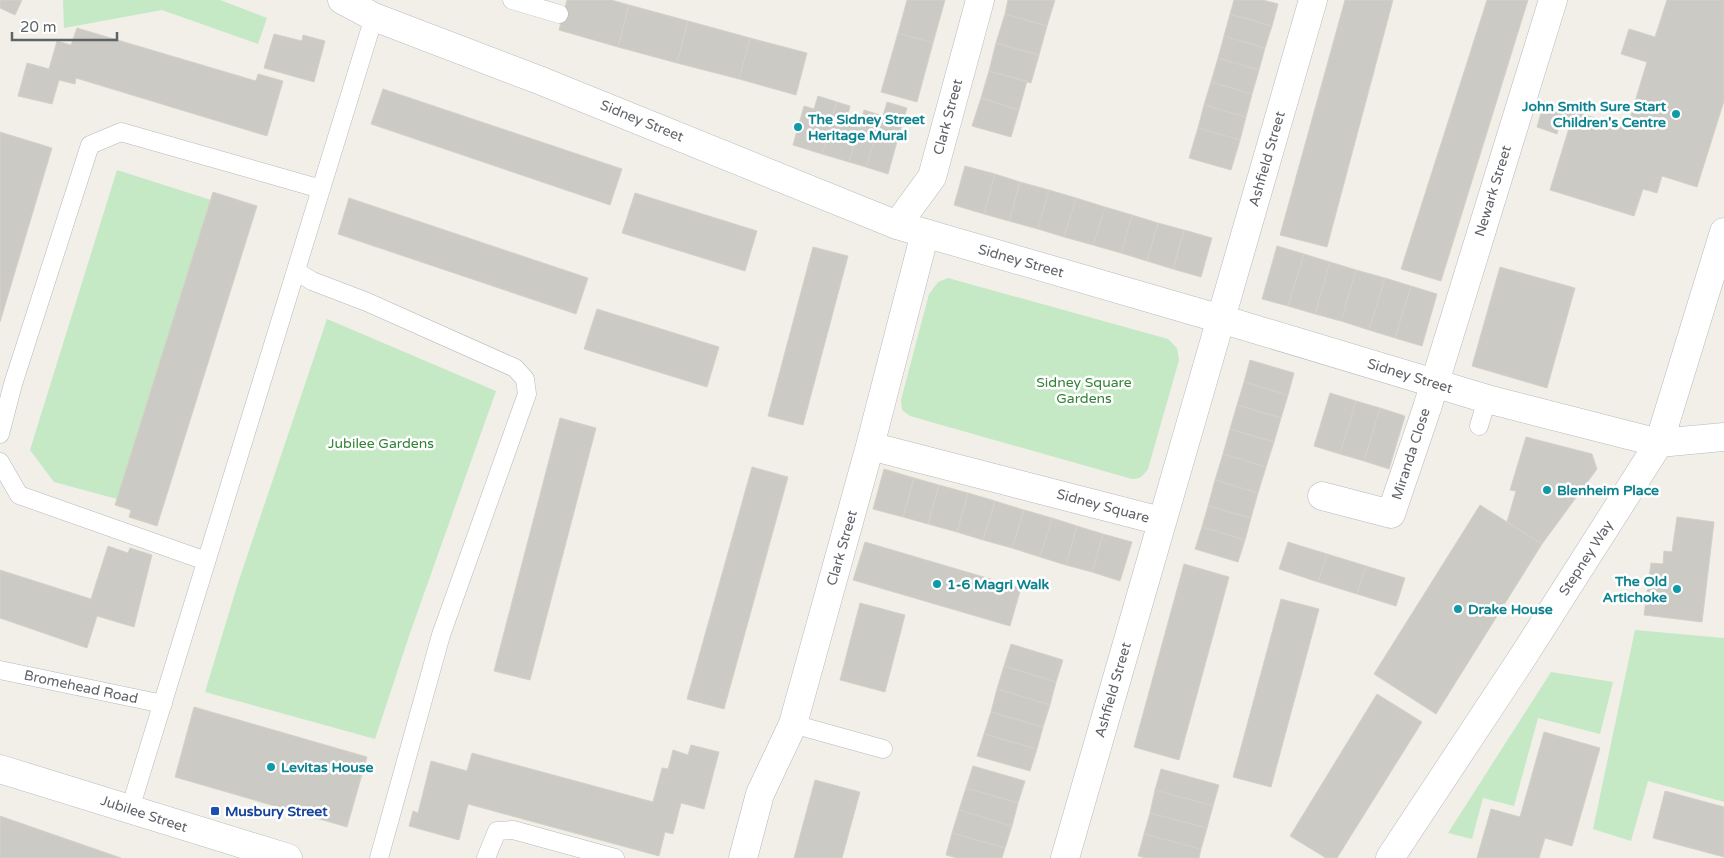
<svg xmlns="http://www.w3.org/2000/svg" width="1724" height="858" font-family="'Varela Round',sans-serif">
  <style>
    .green { fill: #c5e8c5 }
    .building { fill: #cccac5; stroke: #d6d1c6 }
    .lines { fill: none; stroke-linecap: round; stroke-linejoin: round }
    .lane-casing { stroke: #b5b8bc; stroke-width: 19 }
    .street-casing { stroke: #b5b8bc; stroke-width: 29 }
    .secondary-casing { stroke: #b6babf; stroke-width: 29 }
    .lane { stroke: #fff; stroke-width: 18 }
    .street { stroke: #fff; stroke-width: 28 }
    .secondary { stroke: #fff; stroke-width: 28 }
    .culture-dot { fill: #0f9aa8; stroke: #fff; stroke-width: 2 }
    .transit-dot { fill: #1a4fb4; stroke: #fff; stroke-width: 2 }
    .labels { text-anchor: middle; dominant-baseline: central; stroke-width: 5; stroke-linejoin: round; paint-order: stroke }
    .culture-label { font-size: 14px; font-weight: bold; fill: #0d838f; stroke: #fff; text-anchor: start }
    .street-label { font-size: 14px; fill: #5f6368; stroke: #fff }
    .park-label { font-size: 14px; fill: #348238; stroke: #fff }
    .transit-label { font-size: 14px; font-weight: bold; fill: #164399; stroke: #fff; text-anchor: start }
  </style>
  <rect width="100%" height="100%" fill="#f1efe8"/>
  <path class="green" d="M63,0H220L267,18L258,44L162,10L64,28Z
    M117,170L211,200L117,499L54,482L30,450Z
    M948,278L1168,339L1177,348L1179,360L1148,469C1143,476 1140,479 1132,479L910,416L902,410L901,400L929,294L938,282Z
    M327,319L496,391L410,633L375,739L205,692L238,583Z
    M1635,630L1724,638V802L1648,781L1631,841L1593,829Z
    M1551,672L1613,682L1600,734L1538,718L1514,806L1483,798L1472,839L1448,833Z"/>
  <path class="building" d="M0,0H22L15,15L0,8Z
    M567,0H611L629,5L618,47L559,30Z
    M907,0H945L933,43L898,33Z
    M1008,0H1055L1047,26L1005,14Z
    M1234,0H1263L1278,4L1272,26L1230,14Z
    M1345,0H1393L1327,247L1280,235Z
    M1487,0H1528L1441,281L1401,269Z
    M1667,0H1724V101L1697,187L1662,176L1657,193L1643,189L1634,216L1550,190L1569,128L1559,125L1557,134L1537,127L1544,102L1627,128L1647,62L1621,54L1629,29L1655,37Z
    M629,5L688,21L677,63L618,47Z
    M1005,14L1047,26L1039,55L996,43Z
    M1230,14L1272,26L1265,48L1224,36Z
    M688,21L750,38L739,79L677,63Z
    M77,28L256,81L258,74L283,81L267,136L76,78L75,84L59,80L52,104L18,96L27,63L49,69L57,41L71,45Z
    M898,33L933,43L917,102L881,92Z
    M274,34L302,41L303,35L325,41L314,82L264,68Z
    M1224,36L1265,48L1259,70L1218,58Z
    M750,38L807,53L796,95L739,79Z
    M996,43L1039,55L1031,83L989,71Z
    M1218,58L1259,70L1252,94L1211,82Z
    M989,71L1027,81L1019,110L981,98Z
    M1211,82L1252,94L1246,117L1204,105Z
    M383,89L622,169L610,205L371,124Z
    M818,96L837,102L822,154L793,145L804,106L814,109Z
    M981,98L1019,110L1011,137L972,126Z
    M837,102L850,106L846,122L859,127L849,162L822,154Z
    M887,102L907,108L898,138L859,127L864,110L883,116Z
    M1204,105L1246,117L1240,140L1198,128Z
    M859,127L877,132L866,167L849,162Z
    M1198,128L1240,140L1231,170L1189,158Z
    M0,132L52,148L0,322Z
    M877,132L898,138L888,174L866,167Z
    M965,166L995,174L984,214L954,205Z
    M995,174L1020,182L1009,221L984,214Z
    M1020,182L1049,190L1038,229L1009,221Z
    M1049,190L1076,198L1064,237L1038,229Z
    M213,192L257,206L157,526L129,517L131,510L115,505Z
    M635,193L757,231L745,271L622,233Z
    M349,198L588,278L576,314L338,234Z
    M1076,198L1105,207L1093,245L1064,237Z
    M1105,207L1132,215L1121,253L1093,245Z
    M1132,215L1158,223L1147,261L1121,253Z
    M1158,223L1184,230L1173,269L1147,261Z
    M1184,230L1212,238L1201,277L1173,269Z
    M1277,246L1304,254L1288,306L1262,299Z
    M813,247L848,256L803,425L768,416Z
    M1304,254L1330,262L1315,314L1288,306Z
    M1330,262L1356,270L1341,321L1315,314Z
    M1500,267L1575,288L1547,388L1472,366Z
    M1356,270L1385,278L1369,330L1341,321Z
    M1385,278L1411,286L1395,338L1369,330Z
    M1411,286L1437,294L1422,346L1395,338Z
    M597,309L719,347L707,387L584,349Z
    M1250,360L1294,373L1288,395L1244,382Z
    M1244,382L1288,395L1281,418L1237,405Z
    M1330,393L1356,401L1340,454L1314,446Z
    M1356,401L1380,408L1364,461L1340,454Z
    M1237,405L1281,418L1274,442L1230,429Z
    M1380,408L1405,416L1389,469L1364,461Z
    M560,418L596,428L530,680L494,671Z
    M1230,429L1274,442L1266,467L1223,454Z
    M1526,437L1592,454L1597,469L1542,544L1507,522L1516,491L1510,490Z
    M1223,454L1266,467L1258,493L1215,480Z
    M752,467L788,477L724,709L687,699Z
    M884,469L914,478L903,517L873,509Z
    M914,478L939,485L928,524L903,517Z
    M1215,480L1258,493L1251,518L1208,506Z
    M939,485L968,493L957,532L928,524Z
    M968,493L995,501L983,540L957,532Z
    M995,501L1024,510L1012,548L983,540Z
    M1480,505L1542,544L1436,714L1374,674Z
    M1208,506L1251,518L1245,540L1202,527Z
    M1024,510L1052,518L1040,557L1012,548Z
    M1677,517L1714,522L1702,622L1644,615L1651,563L1663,564L1664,551L1672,552Z
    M1052,518L1077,526L1066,565L1040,557Z
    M1077,526L1103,534L1092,572L1066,565Z
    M1202,527L1245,540L1238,562L1195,549Z
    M1103,534L1132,542L1120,581L1092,572Z
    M865,542L1021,588L1010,626L853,580Z
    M1288,542L1327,554L1318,582L1279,569Z
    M108,546L128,553L130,548L152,555L134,627L97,616L87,648L0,618V570L91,599Z
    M1327,554L1366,566L1357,594L1318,582Z
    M1184,564L1229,577L1179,760L1134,747Z
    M1366,566L1405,578L1396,606L1357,594Z
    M1281,599L1319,609L1271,787L1233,777Z
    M860,603L905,615L885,692L840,680Z
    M1011,644L1063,660L1056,682L1004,666Z
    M1004,666L1056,682L1050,705L997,689Z
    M997,689L1050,705L1043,727L991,712Z
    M1377,694L1422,722L1337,858H1326L1290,836Z
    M194,707L367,757L347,827L175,777Z
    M991,712L1043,727L1037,749L984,734Z
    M1544,732L1600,748L1572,846L1545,838L1539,858H1477L1491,809L1520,817Z
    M984,734L1037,749L1030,771L977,756Z
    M691,745L719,752L704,809L681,803L673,834L665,832L659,856L468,804L459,840L409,826L413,811L418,813L431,761L467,771L472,753L653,802L662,768L668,769L673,750L688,755Z
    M973,766L1025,781L1018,803L966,788Z
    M1161,769L1219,785L1213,806L1155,790Z
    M815,780L860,792L842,858H794Z
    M966,788L1018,803L1012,826L959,810Z
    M1155,790L1213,806L1207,828L1150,813Z
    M1665,791L1724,807V857L1653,838Z
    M959,810L1012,826L1005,848L952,833Z
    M1150,813L1207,828L1201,849L1144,834Z
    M0,816L121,858H0Z
    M952,833L1005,848L1002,858H957L946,855Z
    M1144,834L1201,849L1199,858H1146L1138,856Z"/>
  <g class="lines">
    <g class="lane-casing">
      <path id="lane" d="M512,0L559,14
        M296,271L312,281L367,302L515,368L525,379L527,394L441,635L379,858
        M1479,426L1487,399
        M0,434L13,384L90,145L121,132L321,189
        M0,462L19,495L206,561
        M0,670L163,704
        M793,724L883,749
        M130,809L374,17
        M486,858L497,831L513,830L615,858"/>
    </g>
    <g class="street-casing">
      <path id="street" d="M897,225L932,177L980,0
        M870,446L1161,521
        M1322,496L1391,514L1427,408L1553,0
        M743,858L760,794L793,724L870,446L925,233
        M1065,858C1147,572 1231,286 1313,0"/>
    </g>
    <g class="secondary-casing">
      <path id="secondary" d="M342,0L374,17L539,80L897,225L1221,319L1487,399L1659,443L1724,437
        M0,769L288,858
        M1390,858L1524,655L1659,443L1724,232"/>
    </g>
    <use href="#lane" class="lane"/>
    <use href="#street" class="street"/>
    <use href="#secondary" class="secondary"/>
  </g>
  <g class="culture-dot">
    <circle cx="1676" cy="114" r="5"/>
    <circle cx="798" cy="127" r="5"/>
    <circle cx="1547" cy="490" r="5"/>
    <circle cx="937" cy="584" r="5"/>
    <circle cx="1677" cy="589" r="5"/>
    <circle cx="1458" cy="609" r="5"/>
    <circle cx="271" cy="767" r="5"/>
  </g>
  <rect class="transit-dot" x="210" y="806" width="10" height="10" rx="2.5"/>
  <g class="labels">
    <g class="culture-label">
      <text x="1666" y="106" text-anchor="end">John Smith Sure Start<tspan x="1666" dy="16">Children's Centre</tspan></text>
      <text x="808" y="119">The Sidney Street<tspan x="808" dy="16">Heritage Mural</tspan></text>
      <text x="1557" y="490">Blenheim Place</text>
      <text x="1667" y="581" text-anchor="end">The Old<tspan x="1667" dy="16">Artichoke</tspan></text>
      <text x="947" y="584">1-6 Magri Walk</text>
      <text x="1468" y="609">Drake House</text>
      <text x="281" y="767">Levitas House</text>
    </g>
    <g class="street-label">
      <text transform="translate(948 117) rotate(-75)">Clark Street</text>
      <text transform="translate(642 121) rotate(22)">Sidney Street</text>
      <text transform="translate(1267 159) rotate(-74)">Ashfield Street</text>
      <text transform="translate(1493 191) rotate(-73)">Newark Street</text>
      <text transform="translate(1021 261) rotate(16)">Sidney Street</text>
      <text transform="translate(1410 376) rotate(17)">Sidney Street</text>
      <text transform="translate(1411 454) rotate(-72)">Miranda Close</text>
      <text transform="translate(1103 506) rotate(15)">Sidney Square</text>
      <text transform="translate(842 548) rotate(-74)">Clark Street</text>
      <text transform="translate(1586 558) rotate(-57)">Stepney Way</text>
      <text transform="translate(81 687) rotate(12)">Bromehead Road</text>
      <text transform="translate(1113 690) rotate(-74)">Ashfield Street</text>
      <text transform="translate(144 814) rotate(18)">Jubilee Street</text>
    </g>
    <g class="park-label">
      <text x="1084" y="382">Sidney Square<tspan x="1084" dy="16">Gardens</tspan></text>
      <text x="381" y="443">Jubilee Gardens</text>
    </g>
    <g class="transit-label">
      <text x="225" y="811">Musbury Street</text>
    </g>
  </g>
  <path d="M12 32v8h105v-8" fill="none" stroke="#5f6368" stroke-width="2.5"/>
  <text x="20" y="32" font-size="15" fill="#5f6368" stroke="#ffffff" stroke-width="4" paint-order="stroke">20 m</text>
</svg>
